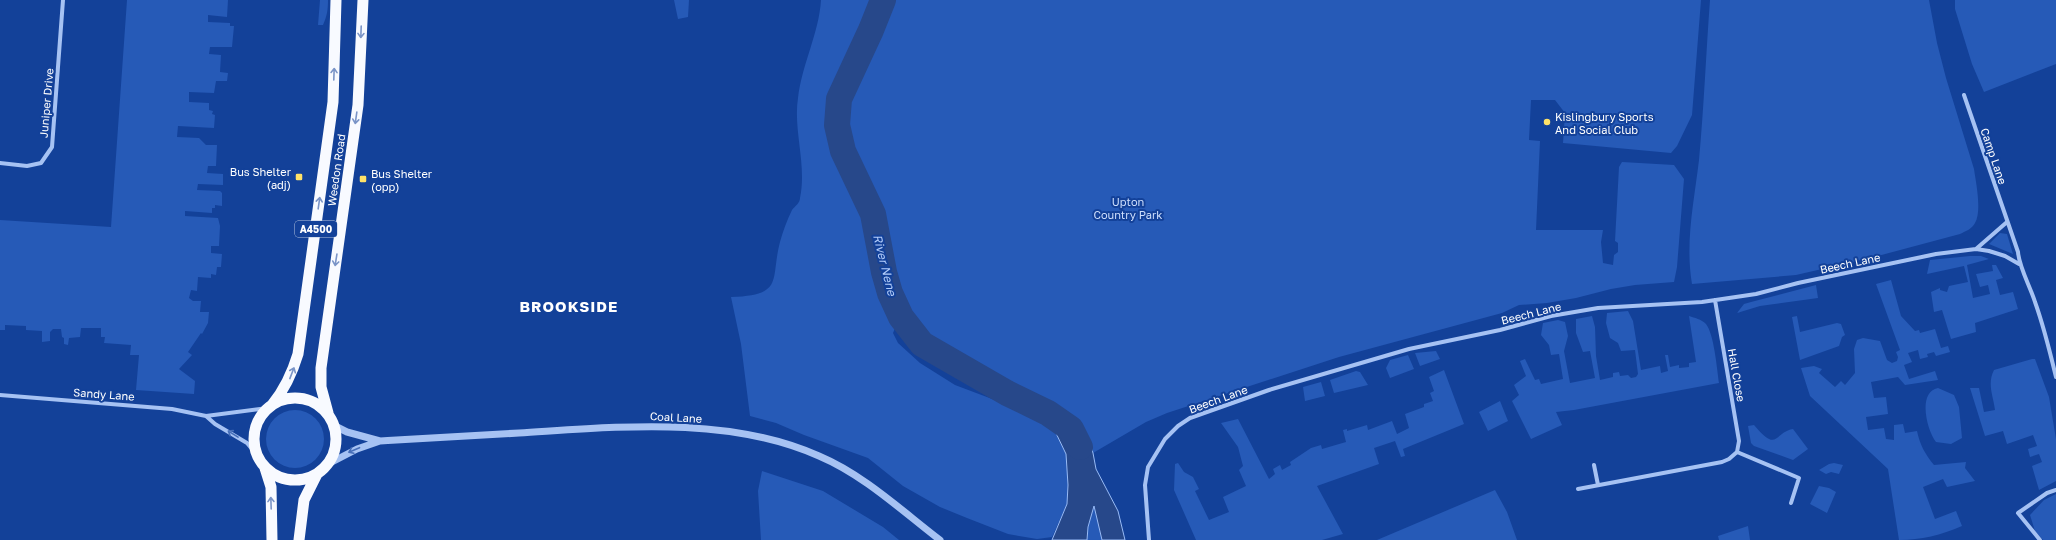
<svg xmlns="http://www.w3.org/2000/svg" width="2056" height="540" font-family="'Golos Text',sans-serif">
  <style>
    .green { fill: #265ab7 }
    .water { fill: #27488a; stroke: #98bbf6 }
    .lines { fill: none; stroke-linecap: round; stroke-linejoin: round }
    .river { stroke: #27488a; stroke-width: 26 }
    .minor { stroke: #a6c2f3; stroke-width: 4 }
    .tertiary { stroke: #a6c2f3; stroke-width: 7 }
    .trunk { stroke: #f8faff; stroke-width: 11 }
    .oneway { stroke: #7a94c7 }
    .oneway2 { stroke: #466eb8 }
    .poi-dot { fill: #ffe268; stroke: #134199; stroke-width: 1.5 }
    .labels { text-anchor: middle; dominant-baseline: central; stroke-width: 4; stroke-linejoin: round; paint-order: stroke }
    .shield { fill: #134199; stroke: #b8c6e0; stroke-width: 1 }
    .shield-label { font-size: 10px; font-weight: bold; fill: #fff }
    .street-label { font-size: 11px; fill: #fff; stroke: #134199 }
    .poi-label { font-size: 11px; fill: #fff; stroke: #134199; text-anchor: start }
    .park-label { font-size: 11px; fill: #cedffd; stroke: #134199 }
    .water-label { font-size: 12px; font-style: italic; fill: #b2ccfa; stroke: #134199 }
    .district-label { font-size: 15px; font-weight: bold; letter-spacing: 1px; fill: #fff; stroke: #134199 }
  </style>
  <rect width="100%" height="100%" fill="#134199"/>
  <path class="green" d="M127,0H228L227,17L208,15V22L230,23V26H234L232,47H210L209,54L221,55L220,72L228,73L227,81H216L214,93L189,92V102L209,103V110L213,111L212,114L215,115L214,128L178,126L177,137L199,138L206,145H217L216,166H208L207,173L223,174V185L198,184L197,190L220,191L222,193V206L215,205V208H212V213L185,211V216L218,218L220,226L219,246H211V253L222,254L221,267H217L216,275L211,274V278L198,277L197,291L191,290L189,298L193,301H201L200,312H209L208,323L202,334L201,333L188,352L192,355L179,369L195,381L194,394L136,390L139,355H130L131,345L104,343L105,337H101V328H81L80,337L69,338L68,345L64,344V338L62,337L61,329H53L50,332V341L42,342V331L26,330V326L5,325V330H0V220L111,227Z
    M320,0H328C328,10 327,16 323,25H318Z
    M674,0H689L688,17L678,19Z
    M821,0H874L832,103L833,130L846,171L868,221L876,269L884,295L898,321L893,333L898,343L920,363L955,385L1029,413L1054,429L1066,454L1068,485L1067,504L1052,537L1037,539L1008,534L967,518L940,507L903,486L868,458L804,435L776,423L750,416L741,344L731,297C785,295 770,280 780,242C783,231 787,220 792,210C795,206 800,203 800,198C807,164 793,131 798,98C802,64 819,33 821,0Z
    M883,0H1701L1692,115L1677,146L1671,153L1563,143L1565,113L1555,100H1531L1529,140L1540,141L1536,230H1603L1601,242L1603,263L1613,265L1614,255L1618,252V243L1615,241L1619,167L1622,162L1674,165L1684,179L1677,267L1674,282L1635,285L1611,289L1576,298L1547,303L1519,305L1502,313L1339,357L1167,413L1146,422L1093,453L1085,431L1073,417L1046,401L922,344L901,317L884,272L873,214L843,151L837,125L839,99Z
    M1710,0H1929L1937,43L1946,78L1974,169C1976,183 1982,211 1975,223C1972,229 1966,231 1960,234L1874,257L1796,275L1692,284C1685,243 1694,202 1699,160C1704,107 1706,53 1710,0Z
    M1955,0H2056V64L1984,92L1972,64L1955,9Z
    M2000,233L2007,234L2013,254L1989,244Z
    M1970,256H1981L1989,259L1967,265L1973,298L1990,294L1988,285L1980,287L1976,274L1993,271L1992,265H1996L2003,278L1996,280L2000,295L2013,292L2018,309L1975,323L1976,332L1951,339L1942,310L1934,312L1931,292L1940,288V290L1947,292L1949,286L1968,282L1964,266L1927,274L1930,260Z
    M1891,280L1901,316L1915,331L1919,330L1920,333L1935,329L1941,348L1948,346L1950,352L1936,356L1934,352L1927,354L1928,357L1920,359L1918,350L1908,353L1912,362L1904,365L1909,379L1935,371L1938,380L1905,385L1898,377L1871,382L1874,398L1886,397L1888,414L1866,417L1868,430L1884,428L1886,439L1894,440V425L1903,424L1905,433L1917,431C1920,445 1925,454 1934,465L1966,462L1965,468L1975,481L1947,487L1943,479L1923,487L1935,519L1956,511L1962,526C1941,535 1921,540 1899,540L1888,469L1810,396L1801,368L1814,366L1822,369L1819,373L1835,387L1841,381L1845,385L1855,373L1854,349L1857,340L1863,338L1880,341L1887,360L1892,363L1897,361L1898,357L1896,352L1900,350L1876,284Z
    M1816,285L1818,298L1760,306L1737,313L1744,304L1751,302Z
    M1628,311L1633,321L1641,370L1660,366L1661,373L1668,371L1665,355H1668L1670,367L1679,365V368L1689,367V363L1696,362L1689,316C1695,318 1701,319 1706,324C1714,334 1717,369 1719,383L1574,410L1556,412L1562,425L1531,439L1512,401L1519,395L1514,385L1526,376L1520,361L1525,359L1535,380L1539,379L1541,384L1563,379L1559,354L1551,355L1549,345L1541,335L1543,323L1558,320L1565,322L1568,336L1564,351L1570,383L1595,378L1590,351L1583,352L1576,333V319L1592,316L1595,327L1596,356L1600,380L1613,377V373L1619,372L1620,376L1628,375L1631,378L1636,377L1638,374L1635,350L1621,351L1618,343L1610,338L1606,323L1607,313Z
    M1797,316L1800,332L1837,323L1841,324L1845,335L1842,337L1839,346L1800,360L1792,317Z
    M1436,351L1440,359L1420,366L1415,353Z
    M1408,355L1414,369L1390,378L1386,368L1390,360Z
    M2032,359H2035L2049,397L2056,439V481L2039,490L2032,466L2042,462L2039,454L2030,457L2028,449L2037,446L2033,435L2007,444L2003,431L1985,436L1970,388H1979L1984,412L1995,410C1993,395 1987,384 1994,370Z
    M1444,370L1464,424L1403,449L1405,456L1401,457L1395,441L1374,448L1379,464L1317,486L1343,534L1322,540H1196L1174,490L1175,464L1178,463L1184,472L1193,477L1199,489L1195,491L1209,520L1229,512L1223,497L1246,486L1239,470L1243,466L1238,447L1221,423L1238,419L1269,479L1275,474L1273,469L1280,465L1282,470L1291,465L1290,462L1311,448L1321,445L1322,449L1346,442L1343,430L1347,429V431L1367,425L1368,430L1392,421L1397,434L1409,428L1405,414L1424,407V404L1433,401L1430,393L1434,391L1429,377Z
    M1356,371L1360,372L1368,385L1334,393L1330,380Z
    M1321,382L1325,396L1305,401L1303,387Z
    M1938,388L1954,395L1959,407L1962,438L1951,444L1936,442C1927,431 1917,392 1938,388Z
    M1500,401L1508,421L1488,431L1479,412Z
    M266 439a29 29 0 1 1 58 0a29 29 0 1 1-58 0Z
    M1754,425C1778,454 1774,432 1793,429L1808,449L1793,460L1754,446L1751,443L1748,426Z
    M1834,463L1843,465L1839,474L1831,472L1826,474L1819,470L1829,464Z
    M762,471L823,491L883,527L899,540H761L758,491Z
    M1819,486L1829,488L1836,492L1827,513L1810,504Z
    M1495,490L1507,512L1517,540H1377Z
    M2056,494V540H2043L2035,531L2030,515L2044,500Z
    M1094,505L1102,540H1087L1088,527Z
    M1748,526L1750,540H1719L1718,536Z"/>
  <path class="water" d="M1064,412L1073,417L1085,431L1093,453L1096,469L1118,511L1125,540H1102L1094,506L1088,527L1087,540H1052L1067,504L1068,485L1066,454L1054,429Z"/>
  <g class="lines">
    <path class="river" d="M883,0L871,30L839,99L837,125L843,151L873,214L884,272L890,293L901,317L922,344L1007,393L1048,413L1071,429L1080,447"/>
    <path class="minor" d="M1964,95L2018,252C2019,267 2030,286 2035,302C2044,327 2050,352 2056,377
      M0,163L27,166L41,163L52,147L63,0
      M1976,249L2007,222
      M1715,300L1739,441L1737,452
      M0,395L172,409L206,416L215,424L247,443L257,455
      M206,416L268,408
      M1594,465L1598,485
      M1578,489L1722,462L1729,459L1737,452L1799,478L1791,503
      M1149,540L1145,485L1148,467L1165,439L1178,426L1190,418L1269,390L1409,349L1500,330L1551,316L1598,308L1702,302L1756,294L1798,283L1936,254L1976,249L1989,251L2005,256L2019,264
      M2040,540L2018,513L2047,493L2056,490"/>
    <path class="tertiary" d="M335,426L347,432L380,441C426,438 472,436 519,433C617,427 727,415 819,456C864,475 902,511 940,540
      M330,463L357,449L380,441"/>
    <path class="trunk" d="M254 439a41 41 0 1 1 82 0a41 41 0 1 1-82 0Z
      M272,405C285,389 292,374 298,354L333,102L336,0
      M328,413L321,387V368L358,105L363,0
      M265,468L271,487L272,540
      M299,540L304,500L317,474"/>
  </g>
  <defs><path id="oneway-shaft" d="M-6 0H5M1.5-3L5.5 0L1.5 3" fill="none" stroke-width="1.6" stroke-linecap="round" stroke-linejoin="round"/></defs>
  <g class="oneway">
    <use href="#oneway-shaft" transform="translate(361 32) rotate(92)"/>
    <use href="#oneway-shaft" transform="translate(334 74) rotate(-88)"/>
    <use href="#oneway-shaft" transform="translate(356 118) rotate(98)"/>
    <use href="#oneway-shaft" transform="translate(319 203) rotate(-82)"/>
    <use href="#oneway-shaft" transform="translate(336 260) rotate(99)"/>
    <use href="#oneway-shaft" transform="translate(292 373) rotate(-69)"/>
    <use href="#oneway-shaft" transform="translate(271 503) rotate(-92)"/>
  </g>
  <g class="oneway2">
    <use href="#oneway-shaft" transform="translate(233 434) rotate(-148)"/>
    <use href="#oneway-shaft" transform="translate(354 450) rotate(157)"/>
  </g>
  <g class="poi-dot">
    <circle cx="1547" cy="122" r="4"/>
    <rect x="295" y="173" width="8" height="8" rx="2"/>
    <rect x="359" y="175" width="8" height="8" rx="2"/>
  </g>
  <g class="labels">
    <rect class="shield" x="295" y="221" width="42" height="16" rx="3"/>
    <g class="shield-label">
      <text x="316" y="229">A4500</text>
    </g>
    <g class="street-label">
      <text transform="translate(46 103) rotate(-85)">Juniper Drive</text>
      <text transform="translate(1994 156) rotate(71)">Camp Lane</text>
      <text transform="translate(336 170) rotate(-82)">Weedon Road</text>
      <text transform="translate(1850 263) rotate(-12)">Beech Lane</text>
      <text transform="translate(1531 313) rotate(-14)">Beech Lane</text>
      <text transform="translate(1737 375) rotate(80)">Hall Close</text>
      <text transform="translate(104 394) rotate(4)">Sandy Lane</text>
      <text transform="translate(1218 399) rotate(-20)">Beech Lane</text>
      <text transform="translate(676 417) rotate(3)">Coal Lane</text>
    </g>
    <g class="poi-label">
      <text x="1555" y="116">Kislingbury Sports<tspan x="1555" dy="13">And Social Club</tspan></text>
      <text x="291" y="171" text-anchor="end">Bus Shelter<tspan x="291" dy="13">(adj)</tspan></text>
      <text x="371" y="173">Bus Shelter<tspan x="371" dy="13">(opp)</tspan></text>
    </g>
    <g class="park-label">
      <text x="1128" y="201">Upton<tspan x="1128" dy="13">Country Park</tspan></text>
    </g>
    <g class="water-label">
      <text transform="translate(885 265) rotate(76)">River Nene</text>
    </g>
    <g class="district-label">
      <text x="569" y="306">BROOKSIDE</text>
    </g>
  </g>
</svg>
